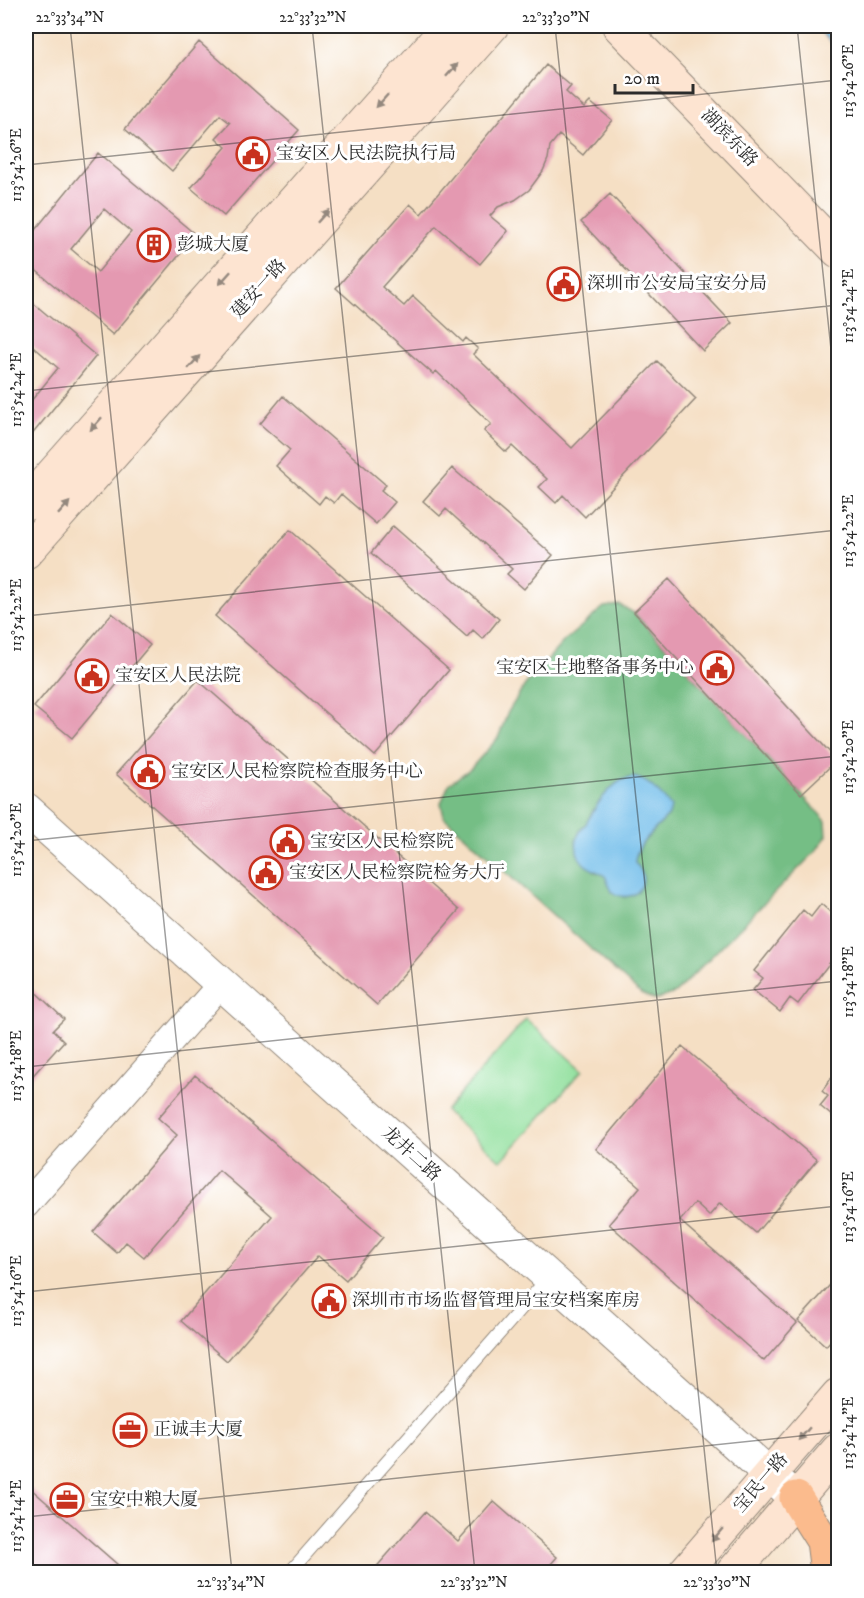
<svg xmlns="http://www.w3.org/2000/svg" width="864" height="1598" font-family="'IM FELL DW Pica','Noto Serif SC',serif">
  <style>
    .green { fill: #92e09e; stroke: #5e8664; stroke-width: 1.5 }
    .forest { fill: #75be85; stroke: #507458; stroke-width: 1.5; fill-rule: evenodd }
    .water { fill: #71bdea; stroke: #4e748a; stroke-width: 1.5 }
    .building { fill: #e499b1; fill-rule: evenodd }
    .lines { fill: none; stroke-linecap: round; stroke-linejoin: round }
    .service-casing { stroke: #908578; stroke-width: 14 }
    .minor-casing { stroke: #908578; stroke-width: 28 }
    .tertiary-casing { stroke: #908578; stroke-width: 34 }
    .secondary-casing { stroke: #908578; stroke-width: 35 }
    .trunk-casing { stroke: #908578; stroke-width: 35 }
    .service { stroke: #fff; stroke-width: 12 }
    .minor { stroke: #fff; stroke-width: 26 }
    .tertiary { stroke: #fff; stroke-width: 32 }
    .secondary { stroke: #fde4d1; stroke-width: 33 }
    .trunk { stroke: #fbbb8d; stroke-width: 33 }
    .oneway { fill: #94887e }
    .ticks { fill: none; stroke: #2b2b2b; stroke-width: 1.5; stroke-opacity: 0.45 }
    .labels { text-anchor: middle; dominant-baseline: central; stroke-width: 6; stroke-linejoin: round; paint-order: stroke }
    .street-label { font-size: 18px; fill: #2b2b2b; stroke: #fff }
    .poi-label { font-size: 18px; fill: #2b2b2b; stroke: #fff; text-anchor: start }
    .neatline { fill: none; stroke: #2b2b2b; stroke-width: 2 }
    .ticks-label { font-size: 15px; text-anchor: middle; fill: #2b2b2b }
  </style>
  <rect width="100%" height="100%" fill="#fff"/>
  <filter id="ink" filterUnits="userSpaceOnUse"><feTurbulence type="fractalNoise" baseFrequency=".0167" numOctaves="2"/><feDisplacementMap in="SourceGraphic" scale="12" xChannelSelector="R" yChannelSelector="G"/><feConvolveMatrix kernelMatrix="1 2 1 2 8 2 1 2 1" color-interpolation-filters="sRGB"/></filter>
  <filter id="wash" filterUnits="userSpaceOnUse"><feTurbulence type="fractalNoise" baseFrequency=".008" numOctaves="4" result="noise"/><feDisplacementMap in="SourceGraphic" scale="24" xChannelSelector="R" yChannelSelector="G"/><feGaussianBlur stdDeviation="1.35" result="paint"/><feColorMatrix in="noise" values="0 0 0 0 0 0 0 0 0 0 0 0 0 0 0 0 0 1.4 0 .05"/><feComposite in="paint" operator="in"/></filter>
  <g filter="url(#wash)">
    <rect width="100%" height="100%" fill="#f5dfc4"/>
    <path class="green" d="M526,1019L583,1070L501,1161L445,1111Z"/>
    <path class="forest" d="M620,605L634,613L826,821L827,836L815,852L675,993L656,1000L641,994L444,817L441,803L449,784L471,768L498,738L508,712L525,685L563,642L604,607ZM621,781L669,815C658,827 634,846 635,863C650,876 642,896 623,897L605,876L601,873L595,872L577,850L576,840L580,831L586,824L592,812L604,797Z"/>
    <path class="water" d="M815,26H838V50Z
      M634,777C648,780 663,795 671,807L669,815C658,827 634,846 635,863C655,881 634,907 612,892L605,876C595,869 585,869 579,857C576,851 576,844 577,838C579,831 584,827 587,822C595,807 606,790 620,781C624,779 630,778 634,777Z"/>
    <g id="blocks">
      <path class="building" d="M199,42L299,130L224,216L191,188L226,147L216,138L230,123L220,115L172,171L125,129Z
        M546,65L571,86L566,92L584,108L590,102L612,120L583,155L559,135L550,146L548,159L543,171L529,190L515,200L498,207L490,216L508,231L480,264L436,226L382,287L404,306L413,296L463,342L466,338L478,349L473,354L572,448L657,361L696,399L585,517L563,495L556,503L539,487L547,479L512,446L506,452L484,431L491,424L436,371L433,374L336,288L410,204L421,214Z
        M98,153L196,235L113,335L26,262V241ZM104,209L131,232L98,272L71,249Z
        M610,194L732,323L703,351L581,222Z
        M26,297L96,356L26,442V407L58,368L26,340Z
        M283,396L386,485L381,490L395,502L376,524L341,494L334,503L325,496L319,504L276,466L290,450L260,424Z
        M452,468L553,555L524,589L507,574L512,569L446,509L440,516L423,501Z
        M393,526L499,619L483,639L473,630L467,637L371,553Z
        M290,530L449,670L375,756L215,616Z
        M669,579L837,760L801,794L634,612Z
        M112,613L150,645L72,738L34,707Z
        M198,680L459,910L377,1005L116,774Z
        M821,904L838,919V936L836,939L838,941V952L798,1004L790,998L780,1012L753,990L763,978L754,971L803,910L811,917Z
        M26,983L64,1019L53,1030L64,1041L26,1083Z
        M682,1046L817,1160L756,1233L720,1203L709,1216L695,1203L680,1221L797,1323L764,1361L609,1224L640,1187L596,1149Z
        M838,1069V1121L820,1106L828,1096L822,1091Z
        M195,1075L383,1237L346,1280L318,1256L227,1361L181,1321L272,1216L219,1170L144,1257L126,1242L117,1253L93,1232L177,1135L158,1118Z
        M838,1276V1332L826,1346L798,1321Z
        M30,1488L126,1572H26V1494Z
        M493,1501L557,1557L544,1572H372L425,1512L458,1541Z"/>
    </g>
  </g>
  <g filter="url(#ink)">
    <use href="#blocks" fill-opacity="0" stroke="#908578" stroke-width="1.5"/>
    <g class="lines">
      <g class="service-casing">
        <path id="service" d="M290,1572L548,1278"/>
      </g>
      <g class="minor-casing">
        <path id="minor" d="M26,1205L221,984"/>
      </g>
      <g class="tertiary-casing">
        <path id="tertiary" d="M26,809L796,1498"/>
      </g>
      <g class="secondary-casing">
        <path id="secondary" d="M619,26L838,251
          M26,504L449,26
          M26,552L492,26
          M685,1572L838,1395
          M733,1572L838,1450"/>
      </g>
      <g class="trunk-casing">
        <path id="trunk" d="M796,1498L823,1541L827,1572"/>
      </g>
      <use href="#service" class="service"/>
      <use href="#minor" class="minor"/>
      <use href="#tertiary" class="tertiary"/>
      <use href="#secondary" class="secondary"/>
      <use href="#trunk" class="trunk"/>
    </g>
    <defs><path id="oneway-solid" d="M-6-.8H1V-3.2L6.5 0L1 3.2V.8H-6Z" transform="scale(1.5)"/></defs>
    <g class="oneway">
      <use href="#oneway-solid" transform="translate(452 70) rotate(-48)"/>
      <use href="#oneway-solid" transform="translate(382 101) rotate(132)"/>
      <use href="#oneway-solid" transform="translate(323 216) rotate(-48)"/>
      <use href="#oneway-solid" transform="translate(225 278) rotate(132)"/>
      <use href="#oneway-solid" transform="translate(194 362) rotate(-48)"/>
      <use href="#oneway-solid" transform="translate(96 424) rotate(132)"/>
      <use href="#oneway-solid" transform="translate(64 508) rotate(-48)"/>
      <use href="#oneway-solid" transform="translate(804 1434) rotate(131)"/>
      <use href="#oneway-solid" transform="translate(717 1535) rotate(130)"/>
    </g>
  </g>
  <path class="ticks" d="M70,26L232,1572M312,26L475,1572M555,26L717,1572M797,26L838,416M26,165L838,80M26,391L838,305M26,616L838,530M26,841L838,756M26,1067L838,981M26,1292L838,1206M26,1517L838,1432"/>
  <defs>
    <g id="civic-ring" transform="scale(1.725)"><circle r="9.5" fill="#fff" stroke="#c8321e" stroke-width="1.5"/><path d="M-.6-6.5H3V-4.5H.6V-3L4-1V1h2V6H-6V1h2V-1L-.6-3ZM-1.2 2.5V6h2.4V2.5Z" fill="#c8321e"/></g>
    <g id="building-ring" transform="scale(1.725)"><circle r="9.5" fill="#fff" stroke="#c8321e" stroke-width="1.5"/><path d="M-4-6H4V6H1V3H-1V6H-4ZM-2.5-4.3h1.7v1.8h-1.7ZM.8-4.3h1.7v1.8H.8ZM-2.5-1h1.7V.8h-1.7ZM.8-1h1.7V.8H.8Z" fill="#c8321e"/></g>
    <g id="office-ring" transform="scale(1.725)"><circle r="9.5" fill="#fff" stroke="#c8321e" stroke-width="1.5"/><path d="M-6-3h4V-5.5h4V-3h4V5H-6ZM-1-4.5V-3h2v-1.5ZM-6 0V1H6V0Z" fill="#c8321e"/></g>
  </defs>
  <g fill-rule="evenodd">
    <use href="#civic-ring" x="253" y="154"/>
    <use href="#building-ring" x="154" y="245"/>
    <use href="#civic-ring" x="564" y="284"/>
    <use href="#civic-ring" x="717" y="668"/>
    <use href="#civic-ring" x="92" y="676"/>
    <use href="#civic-ring" x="148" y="772"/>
    <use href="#civic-ring" x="287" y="842"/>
    <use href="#civic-ring" x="266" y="873"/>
    <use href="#civic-ring" x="329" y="1301"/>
    <use href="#office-ring" x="130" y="1430"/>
    <use href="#office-ring" x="67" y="1500"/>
  </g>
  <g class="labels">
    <g class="street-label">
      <text transform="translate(729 138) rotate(46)">湖滨东路</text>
      <text transform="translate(259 289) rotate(-48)">建安一路</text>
      <text transform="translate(411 1154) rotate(42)">龙井二路</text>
      <text transform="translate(761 1483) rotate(-49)">宝民一路</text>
    </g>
    <g class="poi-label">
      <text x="276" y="154">宝安区人民法院执行局</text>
      <text x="177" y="245">彭城大厦</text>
      <text x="587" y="284">深圳市公安局宝安分局</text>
      <text x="694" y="668" text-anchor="end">宝安区土地整备事务中心</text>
      <text x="115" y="676">宝安区人民法院</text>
      <text x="171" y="772">宝安区人民检察院检查服务中心</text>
      <text x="310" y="842">宝安区人民检察院</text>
      <text x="289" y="873">宝安区人民检察院检务大厅</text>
      <text x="352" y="1301">深圳市市场监督管理局宝安档案库房</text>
      <text x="153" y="1430">正诚丰大厦</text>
      <text x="90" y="1500">宝安中粮大厦</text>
    </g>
  </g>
  <rect width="864" height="1598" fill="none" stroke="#fff" stroke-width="66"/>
  <path d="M615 84v9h78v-9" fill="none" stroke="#2b2b2b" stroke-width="3"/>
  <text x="624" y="84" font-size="18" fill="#2b2b2b" stroke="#ffffff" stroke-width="4.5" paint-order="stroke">20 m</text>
  <rect x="33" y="33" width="798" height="1532" class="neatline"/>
  <g class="ticks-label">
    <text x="70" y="22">22°33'34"N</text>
    <text x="313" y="22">22°33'32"N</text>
    <text x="556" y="22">22°33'30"N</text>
    <text transform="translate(848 81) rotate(-90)" y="5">113°54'26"E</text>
    <text transform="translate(16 165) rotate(-90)" y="5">113°54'26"E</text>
    <text transform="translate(848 306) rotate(-90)" y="5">113°54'24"E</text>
    <text transform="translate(16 390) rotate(-90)" y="5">113°54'24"E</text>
    <text transform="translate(848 531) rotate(-90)" y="5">113°54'22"E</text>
    <text transform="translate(16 615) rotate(-90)" y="5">113°54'22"E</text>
    <text transform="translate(848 757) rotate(-90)" y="5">113°54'20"E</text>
    <text transform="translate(16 840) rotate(-90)" y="5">113°54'20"E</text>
    <text transform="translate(848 982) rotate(-90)" y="5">113°54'18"E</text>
    <text transform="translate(16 1066) rotate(-90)" y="5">113°54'18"E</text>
    <text transform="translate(848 1207) rotate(-90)" y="5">113°54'16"E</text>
    <text transform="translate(16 1291) rotate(-90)" y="5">113°54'16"E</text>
    <text transform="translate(848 1433) rotate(-90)" y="5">113°54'14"E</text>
    <text transform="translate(16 1516) rotate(-90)" y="5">113°54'14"E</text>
    <text x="231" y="1587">22°33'34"N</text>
    <text x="474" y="1587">22°33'32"N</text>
    <text x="717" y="1587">22°33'30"N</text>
  </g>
</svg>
